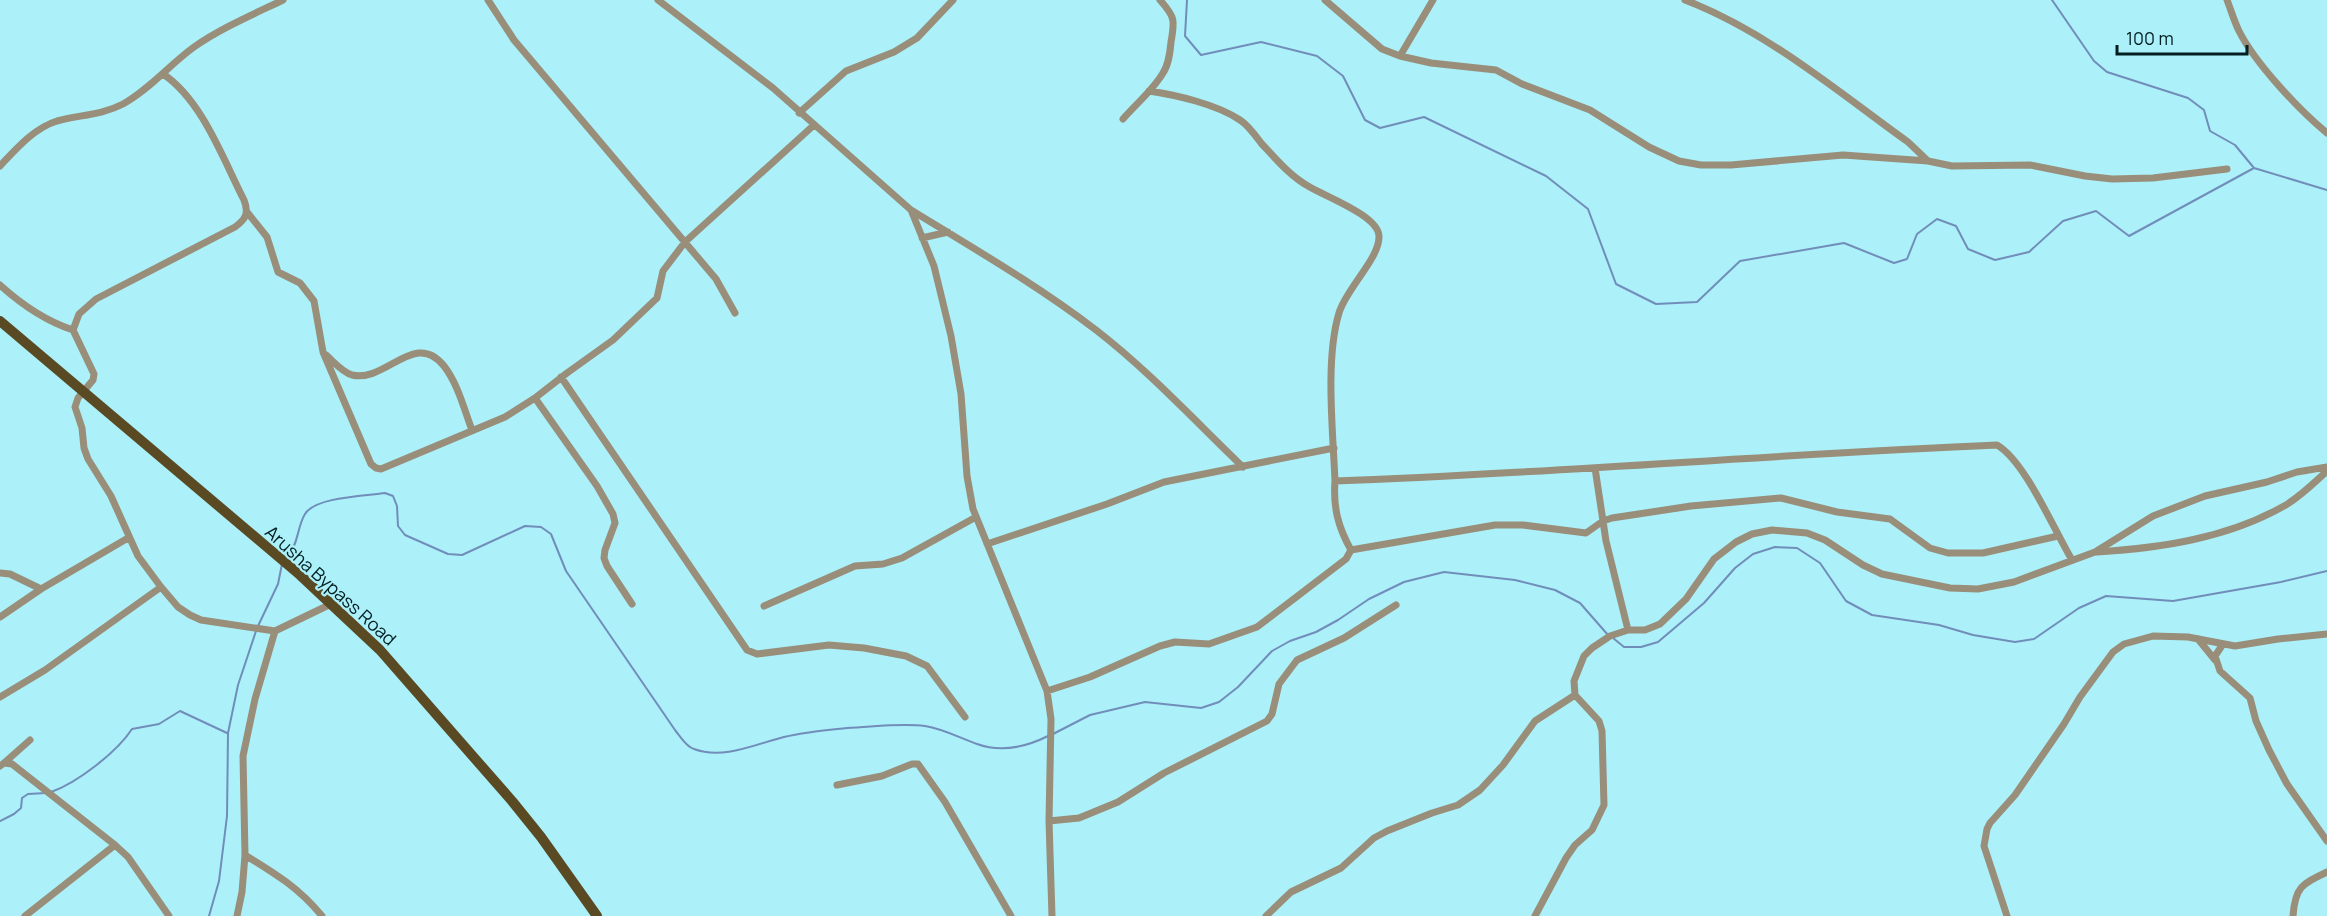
<svg xmlns="http://www.w3.org/2000/svg" width="2327" height="916" font-family="Manrope,sans-serif">
  <style>
    .lines { fill: none; stroke-linecap: round; stroke-linejoin: round }
    .stream { stroke: #718dba; stroke-width: 2 }
    .minor { stroke: #988e7a; stroke-width: 7 }
    .primary { stroke: #5a4a24; stroke-width: 10 }
    .labels { text-anchor: middle; dominant-baseline: central; stroke-width: 4.5; stroke-linejoin: round; paint-order: stroke }
    .street-label { font-size: 18px; fill: #021e21; stroke: #acf0f9 }
  </style>
  <rect width="100%" height="100%" fill="#acf0f9"/>
  <g class="lines">
    <path class="stream" d="M1187,0L1185,36L1201,55L1261,42L1317,56L1343,76L1365,120L1380,128L1424,117L1546,176L1588,209L1616,284L1656,304L1697,302L1740,261L1844,243L1894,263L1907,259L1917,234L1937,219L1956,226L1968,249L1995,260L2029,252L2063,221L2096,211L2129,236L2254,168L2327,190
      M2052,0L2094,61L2107,72L2188,98L2204,110L2210,131L2235,145L2254,168
      M287,558C299,543 297,527 305,514C315,497 365,496 385,493L393,496L397,506L398,526L405,535L448,554L462,555L525,526L541,527L551,534L566,571L675,730C680,736 686,747 694,749C723,760 756,744 784,737C804,732 826,730 847,728C873,727 900,723 925,726C944,729 960,738 977,744C1002,753 1026,747 1048,736
      M258,626L278,584L282,564
      M1613,638L1624,647H1641L1658,642L1704,603L1735,568L1753,554L1775,547L1797,548L1820,563L1846,601L1872,615L1939,625L1973,635L2015,642L2034,639L2079,608L2106,596L2173,601L2281,582L2327,571
      M1053,734L1090,715L1145,702L1201,708L1219,702L1238,687L1272,651L1290,641L1316,632L1338,620L1369,599L1404,582L1444,572L1515,580L1555,590L1580,603L1608,635
      M51,792C77,783 117,752 132,729L159,724L180,711L227,733
      M0,821L14,814L21,808L22,798L28,794L46,793
      M209,916L219,881L227,816L228,733L238,685L256,631"/>
    <path class="minor" d="M488,0L514,40L716,279L735,313
      M658,0L773,88L911,210L934,266L951,336L961,394L967,476L973,509L1047,691L1051,719L1049,821L1052,916
      M1325,0L1382,49L1400,56L1431,63L1496,70L1522,84L1590,110L1649,147L1679,161L1701,165H1731L1843,155L1928,161L1952,166L2030,165L2085,176L2112,179L2153,178L2227,169
      M1685,0C1768,32 1837,91 1908,142L1928,161
      M2227,0C2231,10 2234,21 2239,31C2255,63 2299,110 2327,133
      M1400,56L1433,0
      M163,74C202,100 223,159 244,200C249,213 246,219 235,227L96,299L79,314L73,330L94,374L93,380L78,398L75,407L82,428L84,448L88,459L111,496L138,556L161,587L178,607L190,615L201,620L275,631
      M799,113L846,71L894,52L917,38L953,0
      M1123,119C1136,104 1153,90 1163,73C1169,64 1170,52 1171,42C1175,20 1175,17 1160,0
      M0,166C16,149 34,128 57,121C79,115 102,115 123,104C150,89 169,65 194,47C221,28 254,14 283,0
      M911,210C973,248 1037,285 1096,330C1149,371 1195,421 1243,467
      M247,212L267,237L278,272L300,283L314,301L323,352L371,464L376,468L381,469L505,417L535,398L567,373L613,340L657,298L663,271L685,242L814,125
      M922,238L948,232
      M0,285C21,304 46,321 73,330
      M326,355C334,362 342,372 352,375C386,383 415,329 444,366C458,384 464,409 472,430
      M561,377L747,650L757,654L829,645L864,648L906,656L927,666L965,717
      M535,398L597,486L613,514L615,523L605,550L604,558L607,566L632,604
      M1595,468L1606,541L1628,630
      M1335,481C1556,473 1776,454 1997,445C2025,461 2054,530 2072,560
      M987,544L1107,504L1164,482L1334,448
      M1351,550L1495,525H1523L1586,533L1603,521L1612,518L1691,506L1781,498L1837,512L1890,519L1930,548L1948,553H1983L2058,536
      M2097,552C2161,548 2228,538 2284,506C2300,497 2314,483 2327,471
      M0,573L10,574L41,589
      M764,606L855,566L883,564L902,558L976,517
      M0,617L41,589L128,538
      M2198,639L2215,660
      M2223,644L2215,656L2220,671L2250,698L2256,721L2269,750L2287,784L2327,841
      M1047,691L1090,677L1160,646L1175,642L1209,644L1257,627L1346,559L1351,550C1338,527 1333,507 1335,481C1333,432 1325,359 1339,313C1346,289 1379,259 1379,237C1380,216 1324,196 1308,186C1290,176 1275,158 1261,143C1255,135 1248,125 1240,120C1216,104 1176,95 1149,91
      M0,697L45,670L161,587
      M4,763L30,740
      M0,766L4,763L12,764L115,845L128,857L169,916
      M837,785L882,776L912,764H918L945,802L1011,916
      M1049,821L1079,818L1118,802L1164,773L1267,721L1272,714L1279,684L1297,660L1344,638L1396,605
      M245,855C276,874 299,888 322,916
      M25,916L115,845
      M237,916L242,892L245,855L243,756L255,699L275,631L331,604
      M1266,916L1291,892L1341,868L1374,838L1387,831L1432,813L1458,805L1480,790L1503,765L1535,721L1575,695
      M1535,916L1566,858L1575,845L1592,830L1604,805L1602,731L1599,721L1575,695L1574,681L1584,656L1592,648L1610,636L1628,630H1645L1660,624L1686,599L1714,559L1736,542L1752,534L1772,530L1807,533L1825,540L1863,565L1882,574L1950,588L1978,589L2014,582L2095,552L2153,516L2205,496L2267,482L2297,472L2327,467
      M2007,916L1984,846L1987,829L1990,823L2015,795L2064,724L2080,697L2113,652L2124,644L2153,636L2188,637L2235,646L2278,639L2327,634
      M2293,916C2295,887 2302,884 2327,872"/>
    <path class="primary" d="M0,321L300,575L380,650L512,801L541,837L597,916"/>
  </g>
  <g class="labels">
    <g class="street-label">
      <text transform="translate(331 585) rotate(42)">Arusha Bypass Road</text>
    </g>
  </g>
  <path d="M2117 45v9h130v-9" fill="none" stroke="#021e21" stroke-width="3"/>
  <text x="2126" y="45" font-size="18" fill="#021e21" stroke="#acf0f9" stroke-width="4.5" paint-order="stroke">100 m</text>
</svg>
